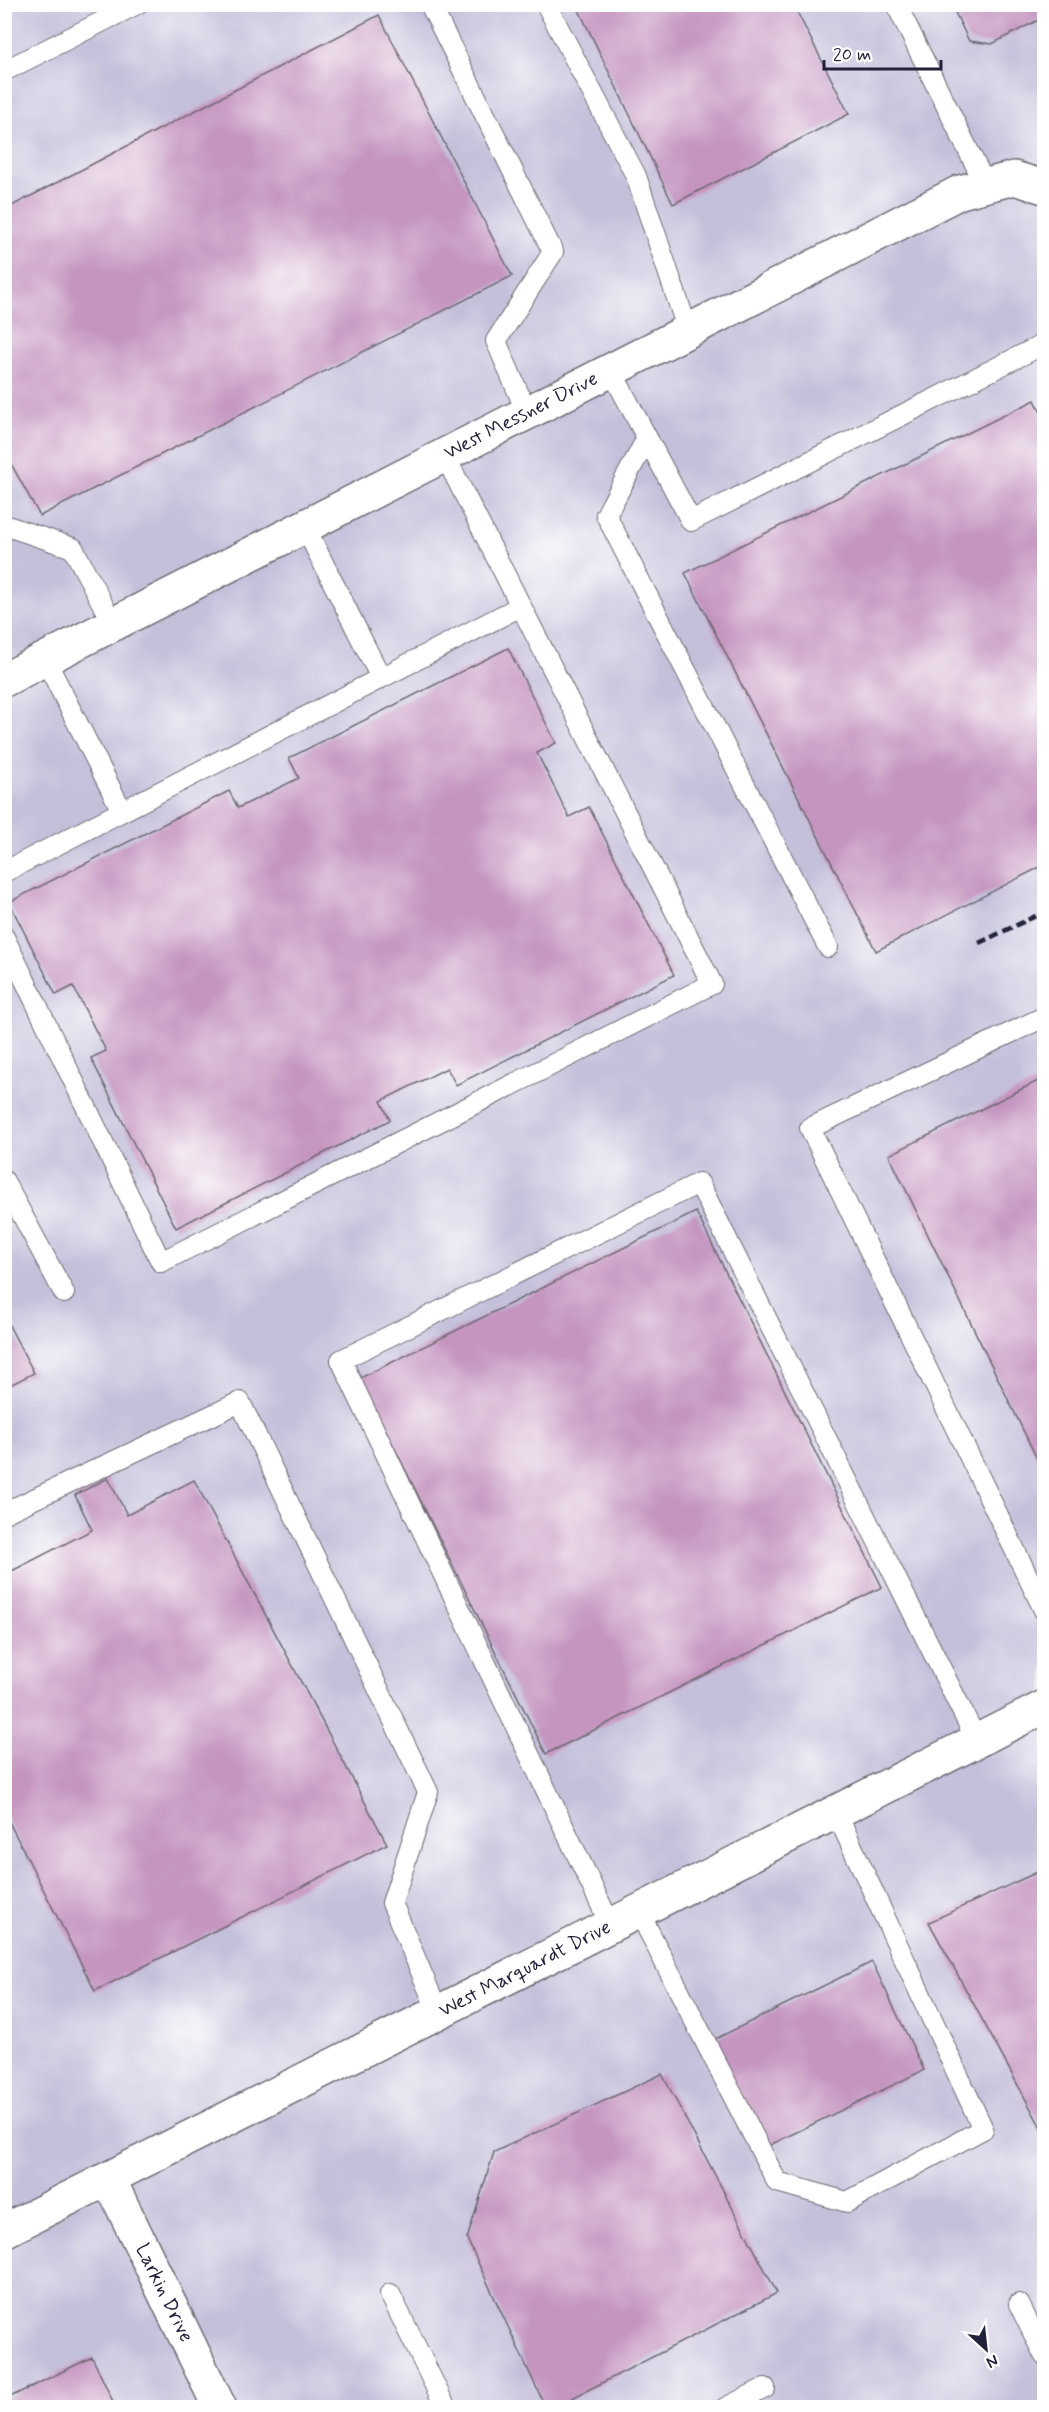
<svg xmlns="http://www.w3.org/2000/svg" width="1049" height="2412" font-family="Mynerve,sans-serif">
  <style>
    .industrial { fill: #c5c0da }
    .building { fill: #c595c0 }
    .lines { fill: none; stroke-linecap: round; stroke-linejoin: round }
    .lane-casing { stroke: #6d6872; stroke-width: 22 }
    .street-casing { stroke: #6d6872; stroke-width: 36 }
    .lane { stroke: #fff; stroke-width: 20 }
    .street { stroke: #fff; stroke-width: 33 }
    .rail { stroke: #22223b; stroke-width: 4.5; stroke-dasharray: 9 4.5; stroke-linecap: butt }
    .labels { text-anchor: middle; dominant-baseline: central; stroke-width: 4.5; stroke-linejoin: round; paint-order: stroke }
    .street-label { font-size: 20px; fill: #22223b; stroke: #fff }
  </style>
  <rect width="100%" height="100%" fill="#fff"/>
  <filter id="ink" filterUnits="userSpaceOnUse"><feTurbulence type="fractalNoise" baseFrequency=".0167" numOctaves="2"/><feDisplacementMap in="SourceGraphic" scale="12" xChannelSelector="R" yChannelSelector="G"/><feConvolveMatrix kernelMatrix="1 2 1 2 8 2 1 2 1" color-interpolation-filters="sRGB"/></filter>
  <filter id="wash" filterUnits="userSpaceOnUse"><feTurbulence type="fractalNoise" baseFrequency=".008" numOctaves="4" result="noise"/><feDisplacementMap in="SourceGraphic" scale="24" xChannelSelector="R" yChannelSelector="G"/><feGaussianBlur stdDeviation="1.35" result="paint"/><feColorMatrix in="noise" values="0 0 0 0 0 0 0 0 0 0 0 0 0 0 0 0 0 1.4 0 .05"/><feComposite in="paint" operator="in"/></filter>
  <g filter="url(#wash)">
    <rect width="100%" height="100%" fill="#f7ead7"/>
    <path class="industrial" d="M5,5H1044V2407H5Z"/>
    <g id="blocks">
      <path class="building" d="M576,4H793L849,114L673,204Z
        M951,4H1044V17L992,44L969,41Z
        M379,15L512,276L40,516L4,451V210Z
        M1035,400L1044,419V865L876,951L685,573Z
        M508,648L556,743L537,753L569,817L589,807L674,975L456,1085L447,1068L381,1101L390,1120L176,1228L91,1058L106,1051L73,986L56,995L9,902L229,791L238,808L299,778L289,758Z
        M1044,1078V1473L889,1155Z
        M696,1212L882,1587L546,1754L360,1378Z
        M4,1316L34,1373L4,1388Z
        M108,1478L127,1515L194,1480L387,1844L95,1991L4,1812V1575L92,1530L75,1495Z
        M1044,1869V2133L929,1922Z
        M872,1962L924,2070L766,2147L711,2041Z
        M662,2074L777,2293L553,2408H546L467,2239L494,2152Z
        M92,2357L116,2408H4V2400Z"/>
    </g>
  </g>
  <g filter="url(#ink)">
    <use href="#blocks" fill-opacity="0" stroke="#6d6872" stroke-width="1.5"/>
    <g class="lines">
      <g class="lane-casing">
        <path id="lane" d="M430,4L553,252L496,341L527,413
          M546,4L636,176L688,331
          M896,4L986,186
          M4,71L137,4
          M611,370L691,521L1044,344
          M647,438L606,515L828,947
          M4,525L73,548L113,624
          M305,527L381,678
          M45,659L122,811
          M4,872L521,606
          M4,937L161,1262L712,984L445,456
          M1044,1017L810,1128L1044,1610
          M4,1181L64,1293
          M4,1513L240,1402L428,1792L392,1903L438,2012
          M639,1912L777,2182L847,2202L983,2129L836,1812
          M611,1926L341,1360L699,1183L977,1741
          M390,2294L446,2408
          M1019,2304L1044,2355
          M725,2408L765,2388"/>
      </g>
      <g class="street-casing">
        <path id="street" d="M4,680L960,192L1014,178L1044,187
          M109,2179L220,2408
          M4,2231L1044,1707"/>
      </g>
      <use href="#lane" class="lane"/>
      <use href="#street" class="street"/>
      <path class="rail" d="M979,943L1044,912"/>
    </g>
  </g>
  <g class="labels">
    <g class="street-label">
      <text transform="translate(521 416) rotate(-27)">West Messner Drive</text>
      <text transform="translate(525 1969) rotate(-27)">West Marquardt Drive</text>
      <text transform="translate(164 2293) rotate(64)">Larkin Drive</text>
    </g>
  </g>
  <rect width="1049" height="2412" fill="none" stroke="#fff" stroke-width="24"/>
  <g transform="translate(986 2349) rotate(153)" stroke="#ffffff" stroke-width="4.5" paint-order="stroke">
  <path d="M0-4.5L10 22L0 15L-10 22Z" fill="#22223b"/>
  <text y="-9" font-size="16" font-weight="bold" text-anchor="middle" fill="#22223b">N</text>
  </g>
  <path d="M824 60v9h117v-9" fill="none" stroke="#22223b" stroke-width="3"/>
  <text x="833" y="60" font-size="18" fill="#22223b" stroke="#ffffff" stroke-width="4.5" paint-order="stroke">20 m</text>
</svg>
